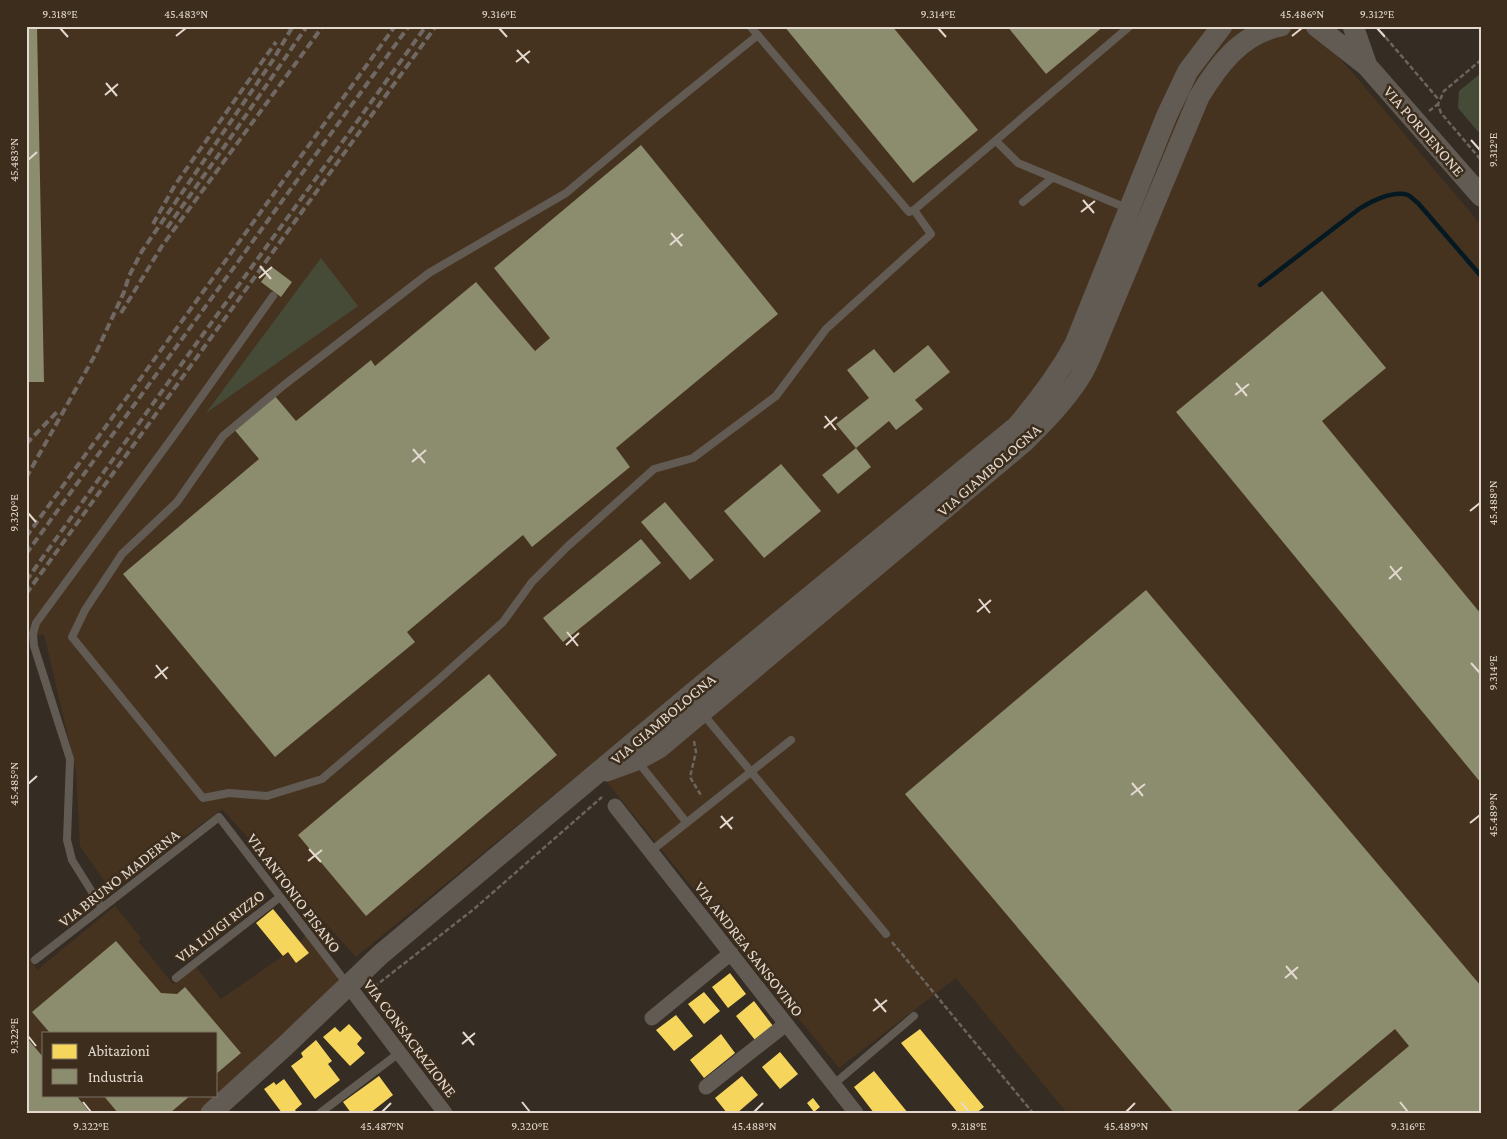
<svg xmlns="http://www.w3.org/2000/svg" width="1507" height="1139" font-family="'Crimson Pro',serif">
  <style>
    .built { fill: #46331f; fill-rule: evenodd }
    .green { fill: #464b38 }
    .homes { fill: #f6d55c }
    .industry { fill: #8c8c6e }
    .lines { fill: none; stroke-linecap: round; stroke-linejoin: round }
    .stream { stroke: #051922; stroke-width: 4.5 }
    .path { stroke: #6b655e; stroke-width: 2.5; stroke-dasharray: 5 2.5; stroke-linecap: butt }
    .lane { stroke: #615b53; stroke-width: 8 }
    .street { stroke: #615b53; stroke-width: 15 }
    .secondary { stroke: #615b53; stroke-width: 21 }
    .rail { stroke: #706963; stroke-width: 4; stroke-dasharray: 8 4; stroke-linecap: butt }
    .ticks { fill: none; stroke: #e3d9cf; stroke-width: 2 }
    .labels { text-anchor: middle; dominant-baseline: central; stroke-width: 5; stroke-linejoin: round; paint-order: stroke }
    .street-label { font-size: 16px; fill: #e3d9cf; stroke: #3c2d1c }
    .neatline { fill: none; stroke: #e3d9cf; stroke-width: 2 }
    .ticks-label { font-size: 12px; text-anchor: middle; fill: #e3d9cf }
  </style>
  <rect width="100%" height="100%" fill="#352c23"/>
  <path class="built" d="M26,26H1311L1358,79L1481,225V1113H1067L956,978L839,1068L592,764L356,957L222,809L111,891L80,846L76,771L44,634L26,640Z
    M115,906L141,938L138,941L173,984L196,967L221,999L283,956L300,942L306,935L345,985L207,1113H26V950L37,970ZM44,1033H216V1095H44Z"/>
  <path class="green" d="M1481,73V135L1458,108L1459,91Z
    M321,258L358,306L206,413Z"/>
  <path class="homes" d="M273,909L309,953L296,963L288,952L283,956L256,923Z
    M730,973L746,994L728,1008L712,987Z
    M704,992L720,1011L704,1024L688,1004Z
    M754,1001L773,1026L755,1040L736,1016Z
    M676,1015L693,1036L674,1051L656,1030Z
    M349,1024L362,1038L357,1044L365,1053L350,1066L323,1037L335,1027L340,1032Z
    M920,1029L984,1107L976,1113H958L901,1043Z
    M721,1034L735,1053L704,1078L690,1060Z
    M316,1040L332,1061L328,1064L340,1080L315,1099L291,1066L303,1057L301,1053Z
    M780,1052L798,1074L780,1089L762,1067Z
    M874,1071L908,1113H874L854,1087Z
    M379,1076L393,1095L370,1113H351L343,1102Z
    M742,1076L758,1095L737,1113H727L715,1098Z
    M284,1079L302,1104L295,1110L297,1113H282L264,1089L274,1082L276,1085Z
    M813,1098L820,1107L814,1112L807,1103Z"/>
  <path class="industry" d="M26,26H37L44,382H26Z
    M784,26H892L978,130L913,183Z
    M1007,26H1104L1046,74Z
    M641,145L778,314L616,448L630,467L532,547L523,535L407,632L415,642L275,757L123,574L259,459L233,428L274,395L296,421L371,360L375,366L476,282L535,351L550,338L494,268Z
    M272,267L292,282L281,297L261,282Z
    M1322,291L1386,368L1322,421L1481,614V783L1176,412Z
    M928,345L950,372L915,400L923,409L896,430L889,421L856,448L836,424L869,398L847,370L874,349L894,373Z
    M856,448L871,467L838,494L822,475Z
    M781,464L821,511L764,558L724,511Z
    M665,502L714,560L690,580L641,522Z
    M641,539L661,563L563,642L543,618Z
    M1146,590L1481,986V1113H1329L1409,1046L1395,1029L1295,1113H1174L905,794Z
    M489,674L557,755L366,916L298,835Z
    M116,941L161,993L177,994L185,987L241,1053L216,1074V1033H50L32,1012Z
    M26,1037L44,1058V1095H76L90,1113H26Z
    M103,1095H191L170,1113H118Z"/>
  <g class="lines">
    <path class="stream" d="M1260,285L1359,209C1371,201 1394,190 1408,195C1412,197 1415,201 1418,203L1481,276"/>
    <path class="path" d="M1376,26L1439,100
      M1481,60L1444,91L1438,104L1441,113L1481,160
      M1429,111L1438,104
      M694,741L696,752L690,777L702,797
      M892,942L1033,1113
      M374,987L474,909L602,797"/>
    <path class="lane" d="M750,26L909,212L914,210L1130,26
      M758,35L659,115L566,193L429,273L284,385L223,436L177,502L122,554L85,610L72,637L203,798L229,793L267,796L322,779L438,680L503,622L532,582L567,547L654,469L693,458L776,396L826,329L931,234L914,210
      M996,141L1018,163L1129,209
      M1023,202L1052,178
      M703,714L886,934
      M638,762L687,823
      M651,851L791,740
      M102,908L72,860L67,840L70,759L34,646L33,634L36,623L172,438L273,296
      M35,960L219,817L348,985
      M176,978L280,897
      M834,1084L914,1016
      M320,1113L399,1053"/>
    <path class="street" d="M615,806L856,1113
      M348,985L445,1113
      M652,1018L731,953
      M706,1087L786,1024"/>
    <path class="secondary" d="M1316,26L1367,66L1481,196
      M1353,26L1367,66
      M607,771L637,760L659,748L1024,442C1044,422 1065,401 1080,377C1087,366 1092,353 1097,341L1199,97C1218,65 1242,33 1281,26
      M211,1113L285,1046L380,955L689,696L1017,426C1040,399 1058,375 1075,344L1167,115L1188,71L1222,26"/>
    <path class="rail" d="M153,224L175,185L276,42
      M167,228L229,140L307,26
      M121,313L162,246L323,26
      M26,444L57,412
      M26,478L95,355L124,292L129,276L142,251L273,60L293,26
      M26,537L395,26
      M26,554L409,26
      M26,581C158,395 293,211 426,26
      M26,594L436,26"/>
  </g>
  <path class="ticks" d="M60,28L68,37M499,28L507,37M938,28L946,37M1377,28L1385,37M176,36L186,28M1292,36L1302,28M517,50L529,63M516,62L530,51M106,83L117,96M105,95L118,84M1471,140L1480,150M28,160L37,152M1083,200L1094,213M1081,212L1095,201M671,233L682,246M670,245L683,234M260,266L271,279M259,278L272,267M1236,383L1247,396M1235,395L1249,384M825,416L836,430M824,428L837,417M413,449L425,463M412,462L426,450M1470,511L1480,503M28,513L36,522M1390,566L1401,580M1389,579L1402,567M979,599L990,613M977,612L991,600M567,632L578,646M566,645L579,633M1471,663L1480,673M156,665L167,679M155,678L168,667M1132,783L1143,796M28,784L37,776M1131,795L1145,784M721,816L732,829M1470,823L1480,815M720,828L733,817M309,849L321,862M308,861L322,850M1286,966L1297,979M1285,978L1298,967M875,999L886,1012M873,1011L887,1000M463,1032L474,1045M28,1036L36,1046M462,1044L475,1033M83,1102L91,1112M522,1102L530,1112M961,1102L969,1112M1400,1102L1408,1112M382,1112L391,1103M754,1112L763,1103M1126,1112L1135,1103"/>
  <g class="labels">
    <g class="street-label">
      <text transform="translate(1424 131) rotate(49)">VIA PORDENONE</text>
      <text transform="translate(989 470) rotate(-41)">VIA GIAMBOLOGNA</text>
      <text transform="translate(663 719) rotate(-40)">VIA GIAMBOLOGNA</text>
      <text transform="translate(119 878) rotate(-38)">VIA BRUNO MADERNA</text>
      <text transform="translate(294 893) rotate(53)">VIA ANTONIO PISANO</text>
      <text transform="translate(220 926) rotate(-38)">VIA LUIGI RIZZO</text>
      <text transform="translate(749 949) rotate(52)">VIA ANDREA SANSOVINO</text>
      <text transform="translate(410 1038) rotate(53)">VIA CONSACRAZIONE</text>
    </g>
  </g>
  <rect width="1507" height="1139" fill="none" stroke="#3c2d1c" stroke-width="55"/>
  <rect x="42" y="1032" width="175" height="65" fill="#3c2d1c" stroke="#7f7264"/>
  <rect x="52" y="1044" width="25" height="15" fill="#f6d55c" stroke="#7f7264"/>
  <text x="88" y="1056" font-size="15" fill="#e3d9cf">Abitazioni</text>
  <rect x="52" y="1069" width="25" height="15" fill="#8c8c6e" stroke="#7f7264"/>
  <text x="88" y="1082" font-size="15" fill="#e3d9cf">Industria</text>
  <rect x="28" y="28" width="1452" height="1084" class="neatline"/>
  <g class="ticks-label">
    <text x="60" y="18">9.318°E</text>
    <text x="186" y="18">45.483°N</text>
    <text x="499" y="18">9.316°E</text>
    <text x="938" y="18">9.314°E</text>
    <text x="1302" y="18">45.486°N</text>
    <text x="1377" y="18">9.312°E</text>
    <text transform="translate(1493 150) rotate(-90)" y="4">9.312°E</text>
    <text transform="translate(14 160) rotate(-90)" y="4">45.483°N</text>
    <text transform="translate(1493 503) rotate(-90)" y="4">45.488°N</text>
    <text transform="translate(14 513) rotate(-90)" y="4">9.320°E</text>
    <text transform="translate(1493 673) rotate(-90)" y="4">9.314°E</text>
    <text transform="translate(14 784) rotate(-90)" y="4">45.485°N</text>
    <text transform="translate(1493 815) rotate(-90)" y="4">45.489°N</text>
    <text transform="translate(14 1036) rotate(-90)" y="4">9.322°E</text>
    <text x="91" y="1130">9.322°E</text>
    <text x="382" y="1130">45.487°N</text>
    <text x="530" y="1130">9.320°E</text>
    <text x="754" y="1130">45.488°N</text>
    <text x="969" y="1130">9.318°E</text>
    <text x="1126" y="1130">45.489°N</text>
    <text x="1408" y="1130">9.316°E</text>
  </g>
</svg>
